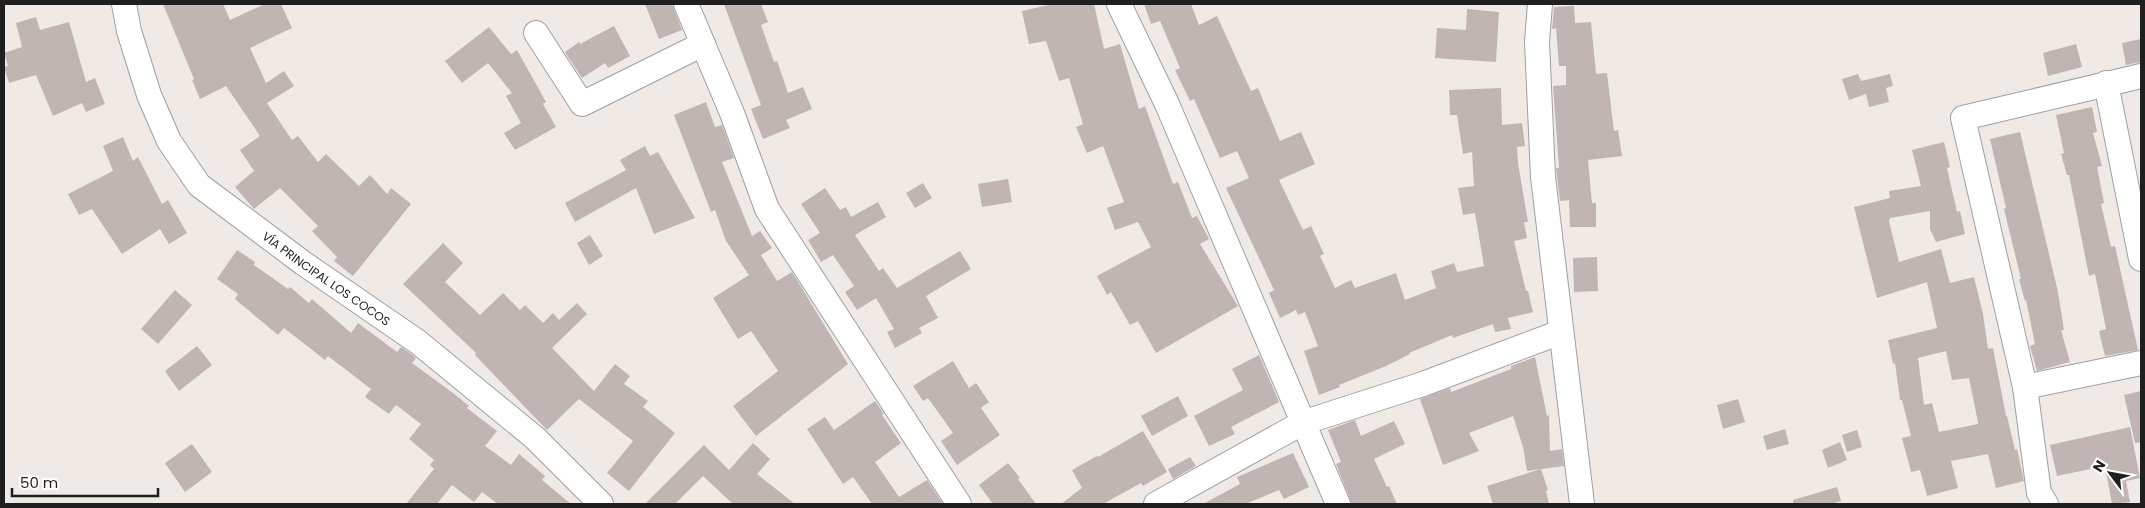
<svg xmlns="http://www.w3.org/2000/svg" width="2145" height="508" font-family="Poppins,sans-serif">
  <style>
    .building { fill: #c0b5b2; fill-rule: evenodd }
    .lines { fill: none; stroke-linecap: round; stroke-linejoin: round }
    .minor-casing { stroke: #a0a0a0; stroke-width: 26 }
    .minor { stroke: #fff; stroke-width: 24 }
    .labels { text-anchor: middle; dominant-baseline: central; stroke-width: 4; stroke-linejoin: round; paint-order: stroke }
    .street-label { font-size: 12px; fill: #1f1f1f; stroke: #fff }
  </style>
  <rect width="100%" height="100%" fill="#efeae5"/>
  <path class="building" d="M163,4H223L230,20L265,4H281L292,28L250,48L266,83L284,71L294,86L267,103L292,140L298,136L318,162L326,154L359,186L370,175L387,194L391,188L411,204L353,276L334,261L337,257L312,231L318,226L280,188L254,209L235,187L254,171L240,150L260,136L226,86L200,99L192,80L194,79Z
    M645,4H672L682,30L659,39Z
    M724,4H761L768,22L761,25L774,62L777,61L788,93L803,87L812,109L786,120L790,128L763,139L751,109L761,105Z
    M1053,4H1094L1104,49L1120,44L1139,109L1145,106L1173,184L1178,182L1192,218L1197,216L1209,239L1200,244L1238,306L1156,353L1138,321L1130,325L1111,292L1107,295L1097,276L1151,247L1138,222L1115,230L1107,208L1124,202L1103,146L1087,153L1076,127L1083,124L1069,78L1059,81L1046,41L1029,44L1022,11Z
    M1144,4H1191L1199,25L1217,16L1251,91L1258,88L1280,141L1301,132L1315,164L1279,180L1303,230L1311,226L1324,254L1320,256L1335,288L1351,280L1355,288L1396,273L1405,300L1436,288L1431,271L1454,263L1457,272L1484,266L1475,213L1463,215L1458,188L1474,186L1472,152L1463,154L1457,115H1450L1449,90L1501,88L1502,125L1522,123L1525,146L1517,147L1518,163L1528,222H1524L1527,238L1514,241L1526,291H1528L1533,312L1508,318L1511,329L1495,332L1493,324L1453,338L1452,335L1409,353L1410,354L1386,366L1339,385L1340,387L1319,395L1304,351L1318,346L1305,312L1298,315L1296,310L1280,318L1269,293L1274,290L1226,188L1249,178L1237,151L1220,158L1194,99L1190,101L1175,70L1180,68L1160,21L1151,24Z
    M1574,6L1575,23L1591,22L1596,74L1607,73L1614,131L1618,130L1622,156L1588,160L1592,203H1596V227H1570L1569,200L1560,201L1557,176L1556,168H1559L1553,86L1566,85V66H1559L1556,28L1552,29L1554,7Z
    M1467,9L1499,12L1496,62L1435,58L1437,28L1466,30Z
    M36,17L40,30L69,22L86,82L95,78L105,104L86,112L82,103L53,116L36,75L9,83L4,67L8,66L4,53L22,47L16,23Z
    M614,26L630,56L608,68L605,63L582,78L565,52L579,42L580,44Z
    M489,27L511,54L517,50L546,102L543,104L556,127L515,150L504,133L521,123L506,96L512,93L488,63L462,83L445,61Z
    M2141,39V62L2126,65L2122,43Z
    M2076,44L2082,67L2048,76L2043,53Z
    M1858,74L1861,81L1890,74L1893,86L1886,88L1889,102L1869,107L1866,94L1849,100L1842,79Z
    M706,102L715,127L722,125L734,158L722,162L752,236L760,231L772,248L761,255L777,281L792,272L848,364L756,436L733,406L778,371L751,331L738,339L713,298L749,275L726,241L715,210L711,212L674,115Z
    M2092,107L2097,132L2093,133L2102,166L2097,167L2104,203L2101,204L2111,247L2115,246L2138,350L2105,356L2099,331L2106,329L2095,274L2089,276L2069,175H2067L2061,154L2064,153L2056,115Z
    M2020,132L2058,292L2064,330H2061L2070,362L2037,371L2030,346L2035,344L2026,300L2025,301L2019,279H2021L2004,209L2006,208L1990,139Z
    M123,137L133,161L138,157L162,204L168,200L187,233L169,244L160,229L122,254L92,209L79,215L68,194L113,171L103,146Z
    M1944,142L1950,167L1947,168L1957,212L1960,211L1965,234L1936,242L1930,229V211L1890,218L1889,221L1899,262L1941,249L1950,283L1974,277L1983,314L1988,349L1993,348L2006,416H2007L2015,450L2017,449L2024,481L1996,488L1988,454L1951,461L1958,488L1927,496L1920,470L1911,472L1902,438L1911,436L1902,400H1900L1895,363L1893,364L1888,340L1937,328L1927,282L1877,298L1854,207L1890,198L1889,191L1921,186L1912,150ZM1946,351L1952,380L1969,378L1978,422V424L1939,432L1932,403L1924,405L1918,358Z
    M645,146L650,156L658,152L695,218L654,234L636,188L575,222L565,203L626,170L620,160Z
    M1008,179L1012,202L982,207L978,184Z
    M923,183L932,198L915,208L906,193Z
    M825,188L840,210L846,207L851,217L878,202L886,217L855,235L879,271L883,268L897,288L960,251L971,269L926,296L938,318L919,328L922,333L895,348L887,332L894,329L876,298L857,310L845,292L854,286L833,255L821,262L808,240L820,233L801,204Z
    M590,235L603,256L589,265L577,243Z
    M443,243L463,263L445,282L480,315L503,293L520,310L525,305L543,323L553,313L559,320L577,303L587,314L552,348L594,391L615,364L630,376L624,384L648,401L643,407L675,433L629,491L607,473L633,441L579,399L547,430L475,355L476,353L403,284Z
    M237,250L255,262L254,265L288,289L290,287L309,303L312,299L351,333L358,323L397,352L401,347L410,353L416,358L412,363L453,393L469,406L467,408L497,431L485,446L511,465L519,454L545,476L542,480L571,504H498L482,492L474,502L452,485L437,504H406L434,469L430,465L434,460L409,439L421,424L396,405L389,414L365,397L371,389L328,356L325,360L284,328L278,335L235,299L238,294L217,279Z
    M1597,257L1598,291L1574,292L1573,258Z
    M175,290L192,305L158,344L141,329Z
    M197,346L212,365L179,391L165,371Z
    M1259,355L1279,402L1231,427L1235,434L1209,446L1194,416L1243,390L1232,369Z
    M1535,357L1547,416L1549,415L1550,451L1562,449L1564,466L1527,471L1523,447L1513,416L1469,433L1479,451L1443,465L1420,399L1450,388L1451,392L1511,369V366Z
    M953,361L969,388L976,383L989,402L981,408L1000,435L957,465L941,441L953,433L928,398L923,401L913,386Z
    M2141,391V442L2135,443L2124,395Z
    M1178,396L1188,416L1152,436L1141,416Z
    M1738,399L1745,422L1723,429L1717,405Z
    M875,401L884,414L882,415L901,443L875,462L899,497L927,480L943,504H872L853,477L843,484L807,429L825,417L834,430Z
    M1355,420L1361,436L1394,421L1405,444L1374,459L1387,487L1389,486L1397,504H1352L1336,464L1341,462L1328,430Z
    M2130,427L2140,478L2126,481L2130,502L2112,504L2105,466L2057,476L2050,445Z
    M1785,429L1789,444L1767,450L1763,436Z
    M1857,430L1862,447L1847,452L1842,435Z
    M1143,431L1167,472L1143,486L1141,483L1103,504H1061L1082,488L1072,470L1097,456L1098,457Z
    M1840,442L1847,460L1828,468L1822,450Z
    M753,443L770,459L757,474L795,504H733L703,476L675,504H645L704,445L729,470Z
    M192,444L212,472L185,492L165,463Z
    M1293,453L1309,487L1284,499L1279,490L1245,504H1203L1240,484L1237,477Z
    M1190,457L1196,466L1173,479L1168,469Z
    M1008,463L1020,478L1018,479L1036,504H993L979,485Z
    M1541,469L1548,490L1546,491L1549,504H1493L1487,486Z
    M1837,487L1841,501L1831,504H1793V500Z"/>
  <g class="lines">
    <g class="minor-casing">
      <g id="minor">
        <path id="s1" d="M124,4L129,31L149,95L169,141L199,185L303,263L418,342L535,438L601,504"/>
        <path d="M686,4L732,113L767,209L959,504"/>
        <path d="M1119,4L1167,104L1338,504"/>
        <path d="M1540,4L1537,42L1543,177L1582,504"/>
        <path d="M536,33L582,104L703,44"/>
        <path d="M2106,83L2141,259"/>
        <path d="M2025,387L2141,363"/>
        <path d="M1156,504L1302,423L1423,384L1561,332"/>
        <path d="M2046,504L2039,493L2025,387L1963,118L2141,76"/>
      </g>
    </g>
    <use href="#minor" class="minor"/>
  </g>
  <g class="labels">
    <g class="street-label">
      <text stroke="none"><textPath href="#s1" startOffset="356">VÍA PRINCIPAL LOS COCOS</textPath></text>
    </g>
  </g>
  <rect width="2145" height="508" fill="none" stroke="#1f1f1f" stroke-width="10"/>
  <g transform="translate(2110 473) rotate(302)" stroke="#ffffff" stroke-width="4" paint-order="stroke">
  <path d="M0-4L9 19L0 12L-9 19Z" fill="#1f1f1f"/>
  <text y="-8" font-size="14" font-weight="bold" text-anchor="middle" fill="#1f1f1f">N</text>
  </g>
  <path d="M12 488v8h146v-8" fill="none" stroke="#1f1f1f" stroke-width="2.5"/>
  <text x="20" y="488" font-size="15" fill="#1f1f1f" stroke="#ffffff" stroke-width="4" paint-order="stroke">50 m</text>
</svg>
